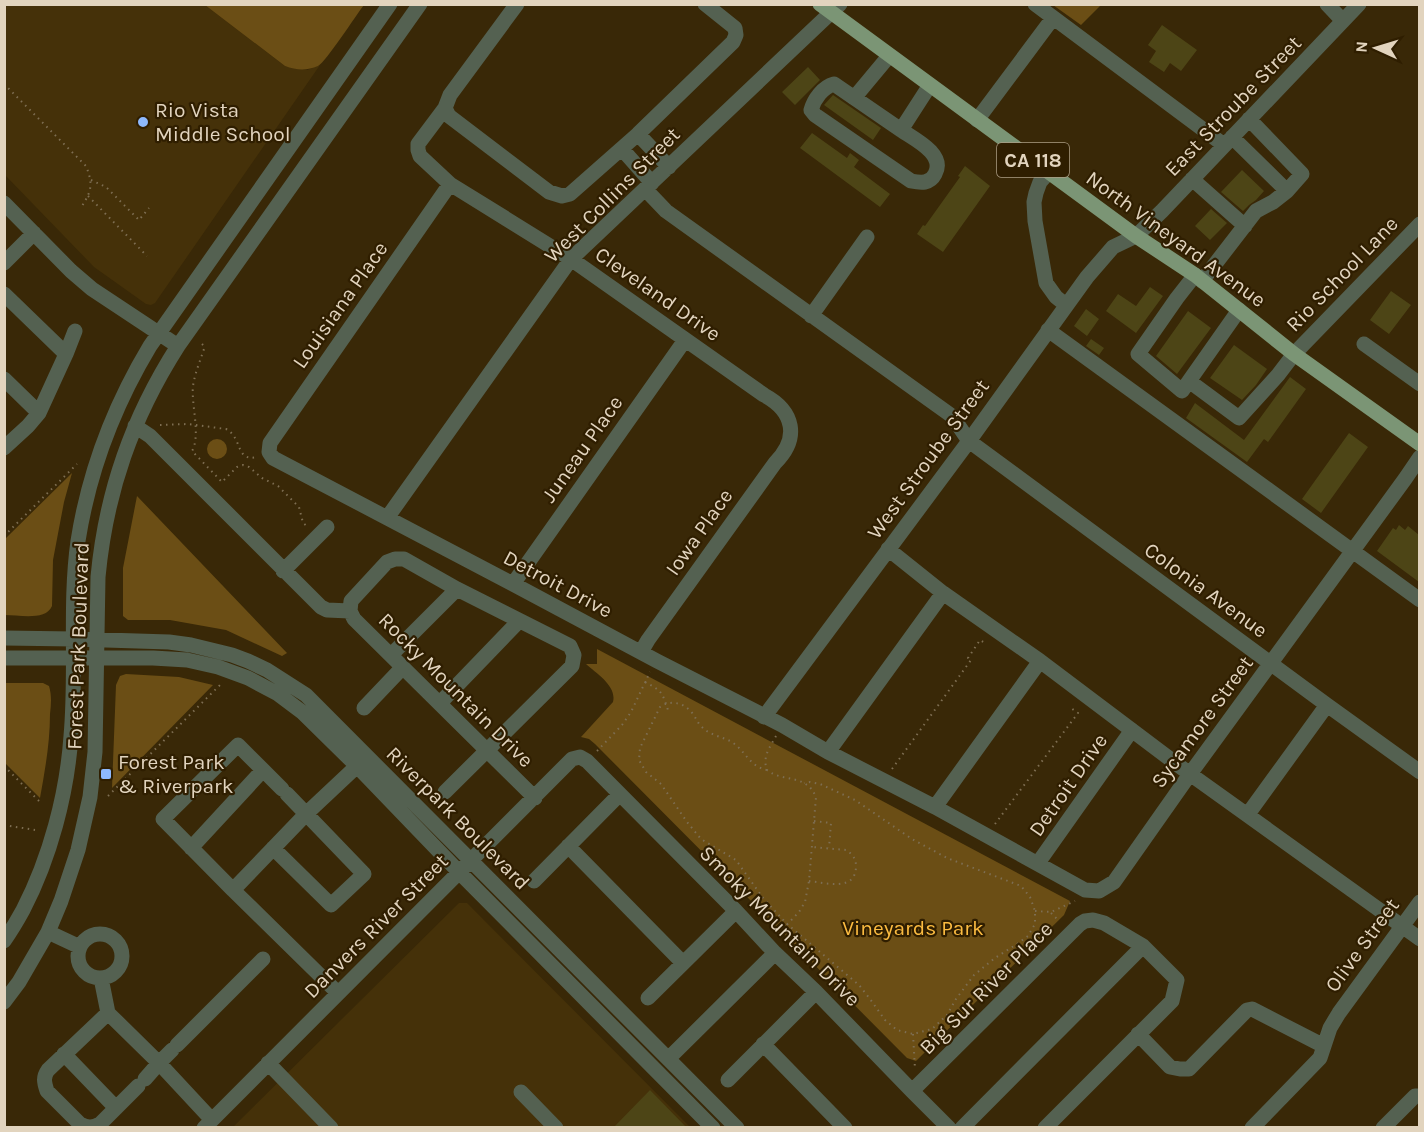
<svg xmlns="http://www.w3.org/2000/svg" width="1424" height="1132" font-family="Karla,sans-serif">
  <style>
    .built { fill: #453109 }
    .green { fill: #6b4e15 }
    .building { fill: #4d4516 }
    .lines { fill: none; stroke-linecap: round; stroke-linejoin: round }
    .path { stroke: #7e6e52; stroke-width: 2; stroke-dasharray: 1.5 4.5; stroke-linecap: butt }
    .minor { stroke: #546151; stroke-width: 15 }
    .major { stroke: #7b9575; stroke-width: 15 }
    .poi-dot { fill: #8eb9fd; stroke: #2f1e00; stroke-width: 2 }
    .labels { text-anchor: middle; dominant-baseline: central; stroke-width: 4.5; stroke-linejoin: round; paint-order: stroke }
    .shield { fill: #2f1e00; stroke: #ac9d85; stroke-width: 1.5 }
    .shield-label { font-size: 20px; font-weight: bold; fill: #e2d4be }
    .street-label { font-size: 21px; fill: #e2d4be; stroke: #2f1e00 }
    .poi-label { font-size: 21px; fill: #e2d4be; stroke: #2f1e00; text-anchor: start }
    .park-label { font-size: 21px; fill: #fcbc41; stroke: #2f1e00 }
  </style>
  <rect width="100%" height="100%" fill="#392807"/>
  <path class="built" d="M5,5H205L285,66L307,70L320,65L155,303L151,305L146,304L94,267L5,175Z
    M459,903H467L690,1127L232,1128Z"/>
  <path class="green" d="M205,5H364C356,15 326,62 318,66C307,71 296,70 285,66Z
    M1053,5H1101L1081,25Z
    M207 449a10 10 0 1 1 20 0a10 10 0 1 1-20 0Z
    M72,473L64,502L53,560L52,606C46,621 19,615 5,615V539Z
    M137,496L287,653L282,656L226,630L170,620H128L123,616V568Z
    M597,649L1070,901L1064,915L916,1061L907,1058L595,744L589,739L581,737L613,702C617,686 597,674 586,664H597Z
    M126,674L179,677L213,685L112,788L116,685L120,676Z
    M4,683H43L49,686C52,696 51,705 50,714C50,743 45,770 40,798L5,763Z"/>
  <path class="building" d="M1162,25L1197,50L1181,71L1170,63L1164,72L1149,62L1156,51L1148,45Z
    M808,67L820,80L795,105L782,92Z
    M833,95L881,128L873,140L824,105Z
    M812,133L847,158L850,153L859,160L854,167L890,194L880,207L800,148Z
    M965,166L990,186L943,252L917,234L923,225L925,226L960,177L958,176Z
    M1242,170L1264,191L1256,200L1249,205L1243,211L1221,192Z
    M1211,209L1227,223L1210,240L1195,226Z
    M1150,287L1163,296L1136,333L1106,311L1118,294L1136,306Z
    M1391,291L1411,305L1389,334L1370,320Z
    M1086,309L1099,319L1087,336L1074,326Z
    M1188,311L1211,328L1177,374L1156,356Z
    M1091,339L1104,348L1099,355L1086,346Z
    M1234,345L1267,369L1256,385L1242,400L1210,378Z
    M1290,377L1306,389L1268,442L1264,439L1247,462L1186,418L1195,403L1244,440Z
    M1349,433L1368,447L1321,513L1302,499Z
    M1399,525L1405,530L1408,526L1419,535V582L1377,551L1393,528L1396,530Z
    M650,1090L687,1128H613Z"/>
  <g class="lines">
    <path class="path" d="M4,84L86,166C93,184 92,190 82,206
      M91,180L106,187L139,220L149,208
      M88,196L147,256
      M202,344L204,346V349C200,361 195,373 193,386C191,405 201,435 192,451L222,482L237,467L243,465L249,467L262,478L278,486L299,507L303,523L307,526
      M160,425L188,424L226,429C243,438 235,462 257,457
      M4,536L77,464
      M645,682C662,691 662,692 668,710
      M776,736C770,747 762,757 767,770C783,783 806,773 816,797L809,881L805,902L799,912L776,936
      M597,751L622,725L631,712L650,672
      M4,766L42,804
      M892,769L971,660L968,658L980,640L985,643
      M767,770C748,766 745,749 730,741C720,736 709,735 701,726C697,722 696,718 693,714C685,703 671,699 660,707L640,748L639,760L646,772L661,784L687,822L701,839L736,860L763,898L787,924L859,985L870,999L885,1020L897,1030L913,1034L932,1029L947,1015L956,999L974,975L995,958L1017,944L1028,936L1035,924V911L1030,897L1021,886L947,858L912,839L855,800L820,784L810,782L804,783
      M108,796L222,683
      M814,821L831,823L829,848
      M995,824L1078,713L1071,708
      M4,825L35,830
      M809,881C826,883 856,892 856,866C856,858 852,854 846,850L812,847
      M1035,911L1051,912L1075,901
      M1051,913L1059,921
      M913,1034L915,1069"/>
    <path class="minor" d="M517,4L450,95L445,108L449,116L549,192L562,196L570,194L638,134L733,42L736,35L735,28L705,4
      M1035,4L1224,145
      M1327,4L1343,21
      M854,98L889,56
      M445,108L418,144V150L420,156L450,184L571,259L764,395C794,411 800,438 775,463L648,640L641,652
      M977,120L1053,18
      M901,130L834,84C823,87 814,99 811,110L815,115L911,181C921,183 930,184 935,174C946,154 914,139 901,130L930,85
      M638,134L669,167
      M1232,137L1287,191
      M622,149L652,183
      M1049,172L1040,182L1036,193L1034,202L1035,221L1046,283L1056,297L1066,305
      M1192,179L1245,226
      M450,184L270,443L269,452L273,458L513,584L657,661L782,725L828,752L935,807L1085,890L1099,891L1114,882L1190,774L1405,479L1420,457
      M645,189L666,211L952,416L969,441L1327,705L1420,772
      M4,203L71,271L92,289L178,346
      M4,263L34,233
      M1195,275L1177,298L1138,354L1182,391L1239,310
      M1202,281L1256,211L1273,202L1287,191L1302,174L1249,119
      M4,294L66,354L39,413L28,426L4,448
      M811,316L867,237
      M1048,330L1420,600
      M1364,344L1420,384
      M66,354L75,331
      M4,379L39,413
      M1189,381L1239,418L1278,375L1294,354L1420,224
      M135,426L150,436L321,607L327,610L350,611
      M387,518L571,259L840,4
      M888,549L943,593L1040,661L1190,774L1420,939
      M283,571L327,527
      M513,584L685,340
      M350,611L351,601L387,562L395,559H404L457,589L570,646L574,655L572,666L445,792
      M350,611L354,619L535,798
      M4,638L74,639L169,642L191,645L232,655L248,661L267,670L306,695L737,1128
      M391,655L457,589
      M4,658H153L187,660L218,667L248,678L278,694L302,712L357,766L459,872L713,1128
      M440,703L519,621
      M364,708L403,667
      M764,717L969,441L1087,277L1113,247L1136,236L1162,211L1359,4
      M828,752L943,593
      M935,807L1040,661
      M1248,814L1327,705
      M568,846L683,963
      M191,848L263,770
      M273,848L331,905L364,874L287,794
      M1038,863L1132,730
      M534,881L619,795
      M233,890L163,819L238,745L282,789
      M48,932L80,947
      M78 956a22 22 0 1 1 44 0a22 22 0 1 1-44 0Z
      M4,941C11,931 17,921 23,910C50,858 67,794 71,736C77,671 69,605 78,541C89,471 114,406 150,346L390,4
      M101,978L108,1013
      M338,993L233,890L307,813L357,766
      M648,998L736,911
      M4,1002L19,982L48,932L61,901L78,850L90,797L95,752L98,577C106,492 132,418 178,346L420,4
      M1138,1034L1170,1067L1180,1069H1189L1247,1010L1252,1009L1324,1046L1320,1058L1252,1128
      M763,1044L845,1128
      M177,1045L263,959
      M1324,1046L1330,1028L1339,1013L1420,902
      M172,1050L159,1063L212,1120
      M64,1054L116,1108
      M669,1058L775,953
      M268,1063L331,1128
      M728,1080L816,992
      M138,1086L100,1124C92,1128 88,1128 80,1124L47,1091C44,1082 43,1077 48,1070L108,1013L159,1063L145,1079
      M912,1091L1080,924L1085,921L1093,920L1104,923L1143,946L1177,980L1172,1001L1045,1128
      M521,1092L556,1128
      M204,1128L572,759L580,757L587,761L736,911L775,953L816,992L912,1091L949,1128
      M962,1128L1143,946
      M1383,1128L1415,1096H1420"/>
    <path class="major" d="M820,4L1136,236L1195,275L1294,354L1420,444"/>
  </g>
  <g class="poi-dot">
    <circle cx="143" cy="122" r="6"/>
    <rect x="100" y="768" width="12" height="12" rx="3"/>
  </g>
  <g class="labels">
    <rect class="shield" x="997" y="143" width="72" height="34" rx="4.5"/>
    <g class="shield-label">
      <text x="1033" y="160">CA 118</text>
    </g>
    <g class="street-label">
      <text transform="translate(1233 106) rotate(-46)">East Stroube Street</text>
      <text transform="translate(612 195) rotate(-45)">West Collins Street</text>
      <text transform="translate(1176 239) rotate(36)">North Vineyard Avenue</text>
      <text transform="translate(1342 274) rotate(-46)">Rio School Lane</text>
      <text transform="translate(658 294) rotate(35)">Cleveland Drive</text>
      <text transform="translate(340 305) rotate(-55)">Louisiana Place</text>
      <text transform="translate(582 449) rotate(-55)">Juneau Place</text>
      <text transform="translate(928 459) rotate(-54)">West Stroube Street</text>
      <text transform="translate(699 532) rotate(-55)">Iowa Place</text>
      <text transform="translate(558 584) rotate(28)">Detroit Drive</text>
      <text transform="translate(1206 590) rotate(36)">Colonia Avenue</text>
      <text transform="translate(78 646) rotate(-88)">Forest Park Boulevard</text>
      <text transform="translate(456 690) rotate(45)">Rocky Mountain Drive</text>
      <text transform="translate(1202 722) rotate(-54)">Sycamore Street</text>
      <text transform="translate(1068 785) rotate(-55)">Detroit Drive</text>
      <text transform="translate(458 818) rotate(45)">Riverpark Boulevard</text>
      <text transform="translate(376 926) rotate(-45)">Danvers River Street</text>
      <text transform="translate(780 926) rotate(45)">Smoky Mountain Drive</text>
      <text transform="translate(1362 945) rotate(-54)">Olive Street</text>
      <text transform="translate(986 988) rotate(-45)">Big Sur River Place</text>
    </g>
    <g class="poi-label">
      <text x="155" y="110">Rio Vista<tspan x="155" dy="24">Middle School</tspan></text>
      <text x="118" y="762">Forest Park<tspan x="118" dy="24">&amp; Riverpark</tspan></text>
    </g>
    <g class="park-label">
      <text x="913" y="928">Vineyards Park</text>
    </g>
  </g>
  <rect width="1424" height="1132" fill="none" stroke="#e2d4be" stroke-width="12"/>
  <g transform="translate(1376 48) rotate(274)" stroke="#2f1e00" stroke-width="4.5" paint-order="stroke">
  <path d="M0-4.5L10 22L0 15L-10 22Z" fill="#e2d4be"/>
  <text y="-9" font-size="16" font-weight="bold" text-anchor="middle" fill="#e2d4be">N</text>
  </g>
</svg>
